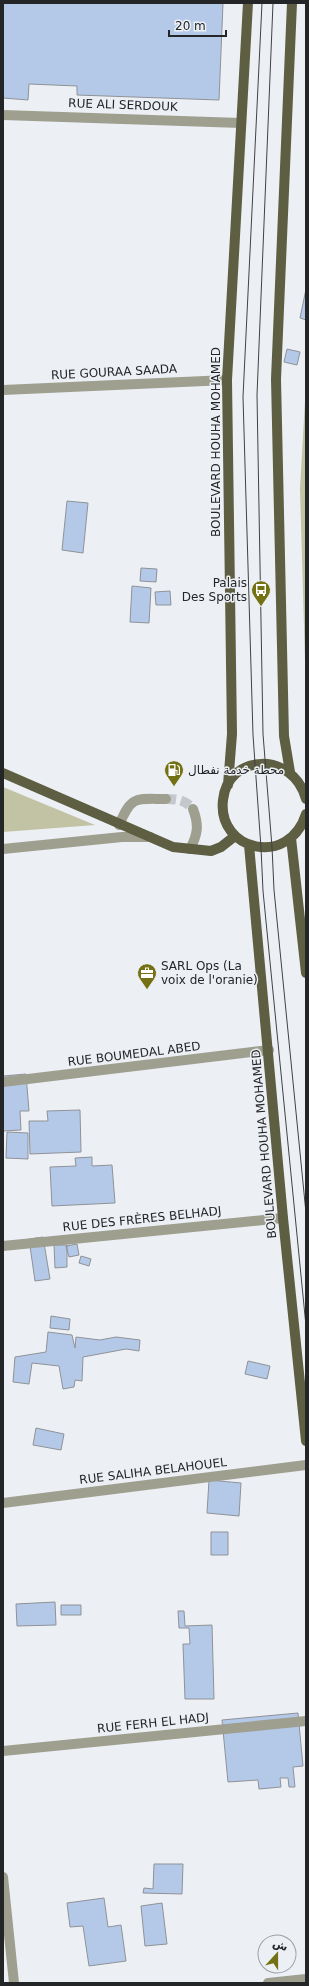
<svg xmlns="http://www.w3.org/2000/svg" width="309" height="1986" font-family="'DejaVu Sans',Vazirmatn,sans-serif">
  <style>
    .green { fill: #c2c2a4 }
    .building { fill: #b4c9e8; stroke: #8f9297 }
    .lines { fill: none; stroke-linecap: round; stroke-linejoin: round }
    .minor-tunnel { stroke: #c4c7cc; stroke-width: 10; stroke-dasharray: 10 5; stroke-linecap: butt }
    .minor { stroke: #9f9f90; stroke-width: 10 }
    .major { stroke: #5e5e42; stroke-width: 10 }
    .tram { stroke: #404144; stroke-width: 1 }
    .labels { text-anchor: middle; dominant-baseline: central; stroke-width: 3; stroke-linejoin: round; paint-order: stroke }
    .street-label { font-size: 12px; fill: #242527; stroke: #ecf0f5 }
    .poi-label { font-size: 12px; fill: #242527; stroke: #ecf0f5; text-anchor: start }
  </style>
  <rect width="100%" height="100%" fill="#ecf0f5"/>
  <path class="green" d="M306,383V697L300,489Z
    M3,787L95,825L3,832Z"/>
  <path class="building" d="M3,3H223L219,100L77,95V86L29,84L28,100L3,98Z
    M306,289V320L300,318Z
    M287,349L300,352L297,365L284,362Z
    M67,501L88,503L83,553L62,550Z
    M141,568L157,569L156,582L140,581Z
    M132,586L151,588L149,623L130,622Z
    M170,591L171,605H156L155,592Z
    M26,1074L29,1111H20L21,1130L3,1131V1076Z
    M80,1110L81,1152L30,1154L29,1121H48L47,1111Z
    M7,1132L28,1133V1159L6,1158Z
    M92,1157V1166L112,1165L115,1203L52,1206L50,1167L76,1166L75,1158Z
    M43,1237L50,1279L35,1281L29,1239Z
    M77,1244L79,1255L69,1257L66,1246Z
    M54,1245H67V1267L55,1268Z
    M81,1256L91,1259L89,1266L79,1263Z
    M51,1316L70,1319L69,1330L50,1328Z
    M48,1332L72,1335L75,1348L76,1337L100,1340L116,1337L140,1340L139,1351L126,1349L83,1357L82,1381L75,1380L74,1387L63,1389L59,1366L32,1363L29,1384L13,1382L15,1357L46,1352Z
    M248,1361L270,1366L267,1379L245,1374Z
    M36,1428L64,1434L61,1450L33,1445Z
    M209,1480L241,1483L239,1516L207,1513Z
    M211,1532H228V1555H211Z
    M55,1602L56,1625L17,1626L16,1604Z
    M61,1605H81V1615H61Z
    M178,1611H184L185,1626L212,1625L214,1699H185L183,1644H190L189,1628H179Z
    M298,1713L303,1766L293,1767L295,1787H289L288,1778H280L281,1787L259,1789L258,1780L228,1782L222,1720Z
    M154,1864H183L182,1894L143,1893L144,1888L153,1889Z
    M104,1898L108,1927L121,1925L126,1961L89,1966L83,1926L70,1927L67,1903Z
    M162,1903L167,1944L145,1946L141,1906Z"/>
  <g class="lines">
    <path class="minor-tunnel" d="M166,799C178,799 185,800 193,809"/>
    <path class="minor" d="M3,115L241,123
      M3,390L227,380
      M119,825C132,795 135,799 166,799
      M3,849L122,837H150
      M190,849C198,834 199,825 193,809
      M3,1082L269,1050
      M3,1246L283,1218
      M3,1503L306,1465
      M3,1751L306,1721
      M3,1877L14,1983
      M268,1983L306,1979"/>
    <path class="major" d="M290,772L284,736L276,379L292,3
      M3,773L173,847L211,851L221,847L235,836
      M228,785L232,734L227,380L248,3
      M306,799C293,751 228,753 223,800C217,851 289,868 306,814
      M291,838L306,973
      M249,845L283,1218L306,1441"/>
    <path class="tram" d="M262,3L243,397L253,735L261,848L263,891L306,1326
      M273,3L257,395L263,734L272,847L274,890L306,1213"/>
  </g>
  <defs>
    <g id="bus-pin" transform="scale(1)"><path d="M0 17L-7.5 6A9.5 9.5 0 1 1 7.5 6Z" fill="#747113" stroke="#ecf0f5"/><path d="M-5-6H5V4H4V6H2V4H-2V6H-4V4H-5ZM-3.5-4V0h7V-4ZM-3.5 1.2v1.5H-2V1.2ZM2 1.2v1.5H3.5V1.2Z" fill="#fff"/></g>
    <g id="fuel-pin" transform="scale(1)"><path d="M0 17L-7.5 6A9.5 9.5 0 1 1 7.5 6Z" fill="#747113" stroke="#ecf0f5"/><path d="M-5.5-6h7V0h2V4h1.3V-2.5L3-4.5l.8-.8L6-3V5H2.5V1h-1V6h-7ZM-4.2-4.7v3.2H.2V-4.7Z" fill="#fff"/></g>
    <g id="office-pin" transform="scale(1)"><path d="M0 17L-7.5 6A9.5 9.5 0 1 1 7.5 6Z" fill="#747113" stroke="#ecf0f5"/><path d="M-6-3h4V-5.5h4V-3h4V5H-6ZM-1-4.5V-3h2v-1.5ZM-6 0V1H6V0Z" fill="#fff"/></g>
  </defs>
  <g fill-rule="evenodd">
    <use href="#bus-pin" x="261" y="590"/>
    <use href="#fuel-pin" x="174" y="770"/>
    <use href="#office-pin" x="147" y="973"/>
  </g>
  <g class="labels">
    <g class="street-label">
      <text transform="translate(123 105) rotate(2)">RUE ALI SERDOUK</text>
      <text transform="translate(114 372) rotate(-3)">RUE GOURAA SAADA</text>
      <text transform="translate(216 442) rotate(-90)">BOULEVARD HOUHA MOHAMED</text>
      <text transform="translate(134 1054) rotate(-7)">RUE BOUMEDAL ABED</text>
      <text transform="translate(264 1144) rotate(-95)">BOULEVARD HOUHA MOHAMED</text>
      <text transform="translate(142 1219) rotate(-6)">RUE DES FRÈRES BELHADJ</text>
      <text transform="translate(153 1471) rotate(-7)">RUE SALIHA BELAHOUEL</text>
      <text transform="translate(153 1723) rotate(-6)">RUE FERH EL HADJ</text>
    </g>
    <g class="poi-label">
      <text x="247" y="583" text-anchor="end">Palais<tspan x="247" dy="14">Des Sports</tspan></text>
      <text x="188" y="770">محطة خدمة نفطال</text>
      <text x="161" y="966">SARL Ops (La<tspan x="161" dy="14">voix de l'oranie)</tspan></text>
    </g>
  </g>
  <rect width="309" height="1986" fill="none" stroke="#242527" stroke-width="8"/>
  <g transform="translate(277 1954) rotate(21)"><circle r="19" fill="#ecf0f5" stroke="#9c9fa3"/>
  <path d="M0-3L7 15L0 10L-7 15Z" fill="#747113"/>
  <text y="-6" font-size="11" font-weight="bold" text-anchor="middle" fill="#242527">ش</text>
  </g>
  <path d="M169 30v6h57v-6" fill="none" stroke="#242527" stroke-width="2"/>
  <text x="175" y="30" font-size="12" fill="#242527" stroke="#ecf0f5" stroke-width="3" paint-order="stroke">20 m</text>
</svg>
